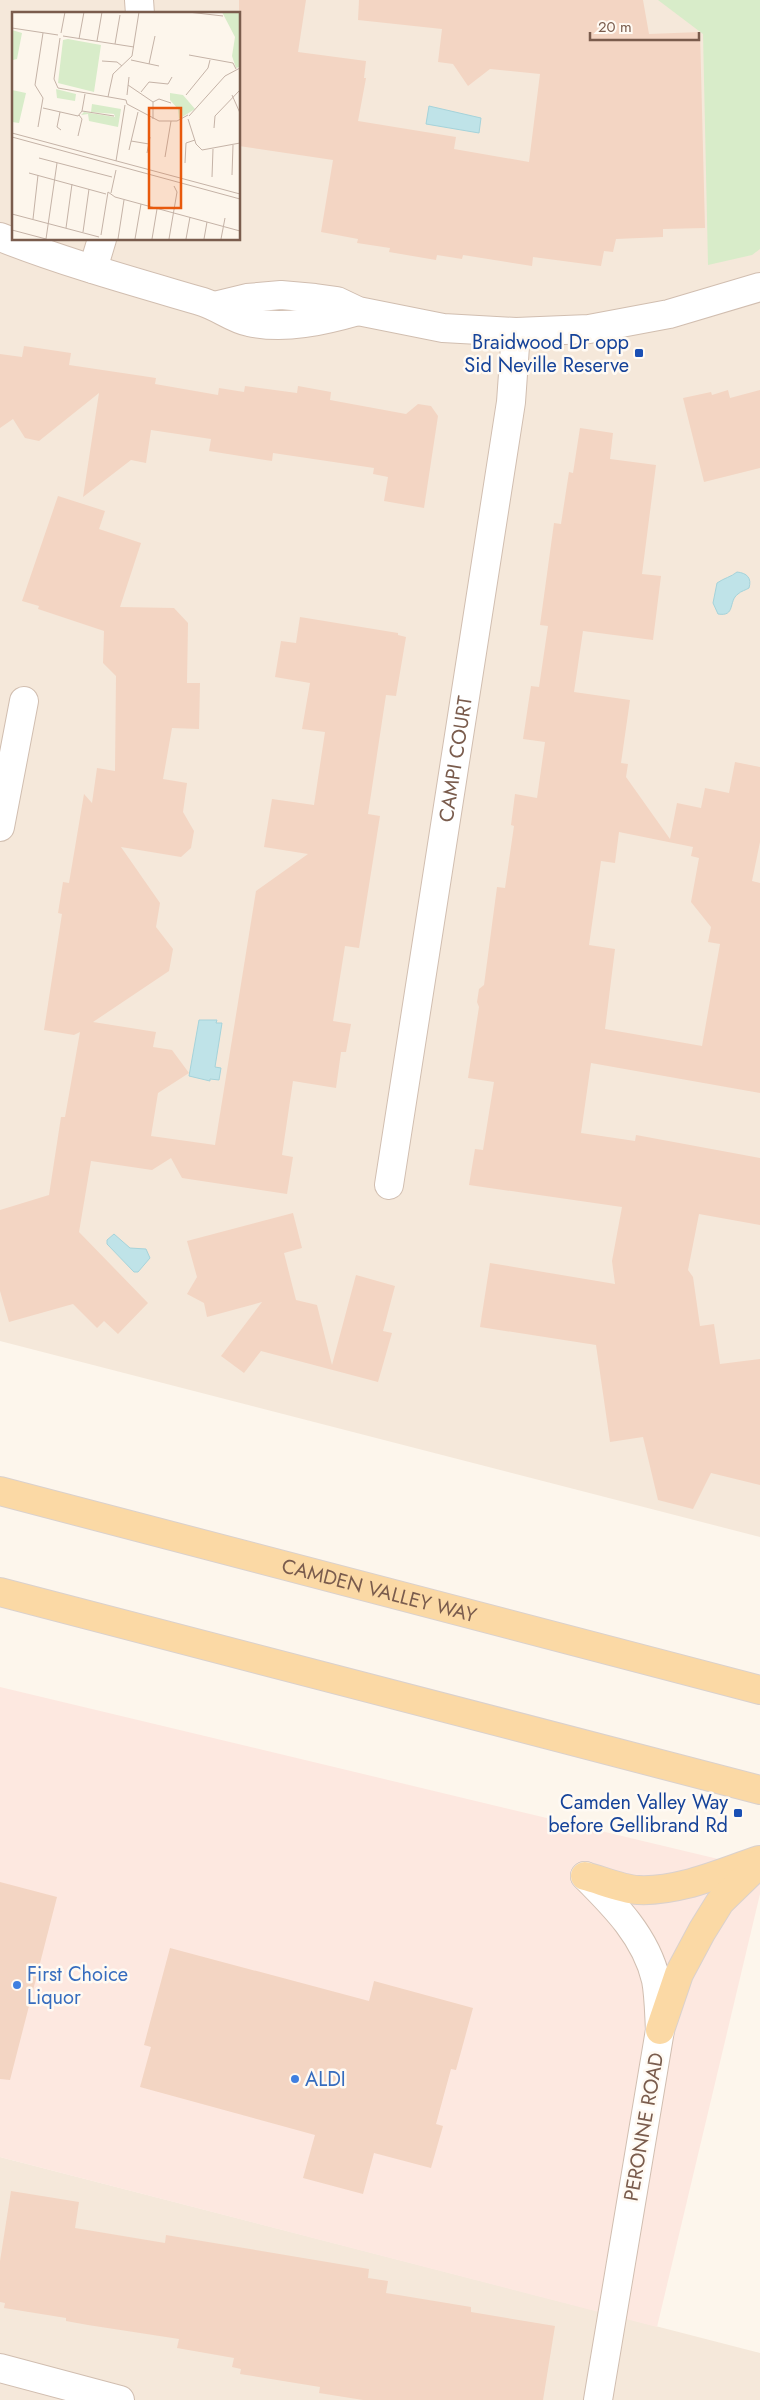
<svg xmlns="http://www.w3.org/2000/svg" width="760" height="2400" font-family="Jost,sans-serif">
  <style>
    .residential { fill: #f5e8da; fill-rule: evenodd }
    .commercial { fill: #fde8e0 }
    .green { fill: #d8ecc9 }
    .water { fill: #bfe3e8; stroke: #a5d3da }
    .building { fill: #f3d5c3; fill-rule: evenodd }
    .lines { fill: none; stroke-linecap: round; stroke-linejoin: round }
    .minor-casing { stroke: #d1beb0; stroke-width: 30 }
    .major-casing { stroke: #dad1cd; stroke-width: 30 }
    .minor { stroke: #fff; stroke-width: 28 }
    .major { stroke: #fbd9a5; stroke-width: 28 }
    .transit-dot { fill: #1a4fb4; stroke: #fffaf3; stroke-width: 2 }
    .shop-dot { fill: #3f7fe0; stroke: #fffaf3; stroke-width: 2 }
    .labels { text-anchor: middle; dominant-baseline: central; stroke-width: 5; stroke-linejoin: round; paint-order: stroke }
    .transit-label { font-size: 20px; fill: #164399; stroke: #fffaf3; text-anchor: end }
    .street-label { font-size: 20px; fill: #7a5c4d; stroke: #fffaf3 }
    .shop-label { font-size: 20px; fill: #366cbe; stroke: #fffaf3; text-anchor: start }
    .inset-road { fill: none; stroke: #c5b3a7; stroke-width: 1 }
    .view { fill: #e8590c; fill-opacity: 0.15; stroke: #e8590c; stroke-width: 2.5 }
    .inset-edge { fill: none; stroke: #7a5c4d; stroke-width: 2.5 }
  </style>
  <rect width="100%" height="100%" fill="#fdf6ec"/>
  <path class="residential" d="M0,0H760V1537L0,1341ZM14,14H239V239H14Z
    M0,2157L760,2353V2400H0Z"/>
  <path class="commercial" d="M0,1687L760,1869V1894L657,2327L0,2157Z"/>
  <path class="green" d="M658,0H760V249L752,255L708,265L703,34Z"/>
  <path class="water" d="M429,106L481,118L479,133L426,124Z
    M737,572C747,573 752,578 749,588C746,590 741,591 738,594C728,601 736,617 718,614L713,603L717,583C724,578 731,577 737,572Z
    M199,1020H217L216,1023H222L215,1067L221,1068L219,1080L210,1079V1081L189,1076Z
    M114,1234L130,1248L146,1249L150,1258L138,1272H134L107,1244V1240Z"/>
  <path class="building" d="M239,0H306L298,52L366,61L364,78H366L358,121L456,137L454,149L529,162L540,74L490,69L468,86L453,64L438,62L442,29L358,20L359,0H643L649,34L700,32L705,228L663,229V237L616,239L613,252L604,251L601,266L533,257L532,266L463,255L462,259L437,255L436,260L389,252L390,248L357,243L358,239L321,232L333,160L239,146Z
    M24,346L71,353L69,365L156,378L155,384L218,395L219,388L244,392L245,386L297,393L298,386L331,392L330,400L406,414L418,404L431,406L438,416L424,508L384,501L388,477L373,474L374,468L273,453L272,461L209,451L211,439L151,430L146,463L131,460L83,497L99,393L39,441L25,438L13,419L0,428V354L22,357Z
    M728,390L730,398L760,390V468L704,482L683,398L711,392L712,395Z
    M580,428L613,433L610,459L656,465L642,574L661,576L653,640L583,631L574,692L630,700L621,763L628,764L626,777L670,839L677,803L701,808L705,788L729,793L735,762L760,767V842L752,881L760,883V1093L591,1063L581,1133L635,1141L636,1135L760,1158V1225L699,1214L688,1270L693,1277L700,1326L714,1324L720,1364L760,1359V1485L711,1473L693,1509L658,1500L643,1437L610,1442L596,1345L480,1327L490,1263L615,1284L612,1261L622,1207L469,1185L475,1149L483,1150L494,1082L468,1078L479,1007L477,1002L479,989L484,985L497,887L505,888L514,826L511,825L515,794L537,798L545,742L523,739L531,686L539,687L548,626L540,625L554,523L561,524L569,472L573,473ZM619,832L693,847L691,856L699,858L691,902L711,927L708,942L720,944L702,1046L605,1029L615,949L589,945L601,861L615,863Z
    M58,496L105,511L99,529L141,543L120,607L174,608L188,623L187,683H200L199,729L172,728L163,779L187,783L183,812L194,831L191,848L181,857L121,847L160,903L156,927L173,949L169,971L93,1022L156,1032L153,1047L172,1050L189,1073L158,1093L151,1136L215,1145L256,891L308,854L264,847L272,799L314,805L325,732L302,729L310,683L275,677L281,641L296,643L300,617L398,633V635L406,637L396,696L386,695L368,814L380,816L359,948L345,946L333,1021L351,1024L346,1052H341L336,1088L293,1081L282,1155L293,1157L287,1194L182,1178L171,1158L152,1170L91,1161L79,1232L148,1303L118,1334L104,1321L97,1328L73,1304L9,1322L0,1291V1210L49,1195L61,1117H65L80,1032L74,1035L44,1030L62,914L58,913L63,882L69,883L84,794L92,803L97,768L115,771L116,676L103,663L104,631L38,609L39,606L22,601Z
    M293,1213L302,1248L284,1253L296,1300L317,1305L332,1365L356,1275L395,1286L383,1331L392,1333L378,1382L261,1351L244,1373L221,1356L262,1302L207,1317L204,1303L187,1294L197,1277L187,1241Z
    M0,1882L57,1897L10,2080L0,2079Z
    M170,1948L369,2001L374,1981L473,2008L456,2070L451,2069L436,2124L443,2126L431,2168L374,2153L363,2194L303,2178L315,2135L140,2087L151,2047L144,2045Z
    M11,2191L79,2202L75,2228L165,2243L166,2235L369,2269L368,2278L388,2281L386,2293L471,2307V2312L555,2326L543,2400H363L319,2393L320,2387L240,2374L241,2369L232,2367L234,2358L177,2348L179,2339L88,2325L66,2321V2318L4,2308L5,2303L0,2302V2261Z"/>
  <g class="lines">
    <g class="minor-casing">
      <g id="minor">
        <path d="M139,0L140,14"/>
        <path d="M0,237C66,263 135,282 203,302C219,307 233,319 249,322C285,330 323,321 358,311"/>
        <path d="M93,269L102,239"/>
        <path d="M214,306L247,298L281,295L315,298L337,301L358,311L443,328L516,332L589,329L669,314L760,287"/>
        <path d="M0,827L24,701"/>
        <path id="s1" d="M389,1185L511,402L516,332"/>
        <path d="M585,1876C615,1906 646,1937 656,1980C659,1996 659,2014 660,2030L598,2400"/>
        <path d="M0,2368L120,2400"/>
      </g>
    </g>
    <g class="major-casing">
      <g id="major">
        <path id="s2" d="M0,1491L760,1690"/>
        <path d="M0,1592L760,1790"/>
        <path d="M585,1876C601,1880 621,1889 638,1890C679,1892 720,1873 759,1860"/>
        <path d="M660,2030L679,1974L702,1931L720,1902L760,1863"/>
      </g>
    </g>
    <use href="#minor" class="minor"/>
    <use href="#major" class="major"/>
  </g>
  <g class="transit-dot">
    <rect x="634" y="348" width="10" height="10" rx="2.5"/>
    <rect x="733" y="1808" width="10" height="10" rx="2.5"/>
  </g>
  <g class="shop-dot">
    <circle cx="17" cy="1985" r="5"/>
    <circle cx="295" cy="2079" r="5"/>
  </g>
  <g class="labels">
    <g class="transit-label">
      <text x="629" y="342">Braidwood Dr opp<tspan x="629" dy="23">Sid Neville Reserve</tspan></text>
      <text x="728" y="1802">Camden Valley Way<tspan x="728" dy="23">before Gellibrand Rd</tspan></text>
    </g>
    <g class="street-label">
      <text stroke="none"><textPath href="#s1" startOffset="431">CAMPI COURT</textPath></text>
      <text stroke="none"><textPath href="#s2" startOffset="392">CAMDEN VALLEY WAY</textPath></text>
      <text transform="translate(644 2127) rotate(-80)">PERONNE ROAD</text>
    </g>
    <g class="shop-label">
      <text x="27" y="1974">First Choice<tspan x="27" dy="23">Liquor</tspan></text>
      <text x="305" y="2079">ALDI</text>
    </g>
  </g>
  <g transform="translate(12 12)">
    <rect width="228" height="228" fill="#fdf6ec"/>
    <path d="M210,0H227V55L224,56L220,44L223,25ZM0,18L10,21L5,47L1,48ZM56,27L89,33L82,80L46,71L51,28ZM44,77L64,82L63,89L45,86ZM0,78L14,81L7,111L0,110ZM158,81L171,83L183,97L167,107L166,97L158,88ZM80,92L109,97L106,115L77,109L76,102L69,103L72,100L103,105L102,102L79,100Z" fill="#d8ecc9"/>
    <path class="inset-road" d="M176,0L211,4M0,16L46,23M49,21L53,0M51,24L122,35M48,26L42,67L46,76L114,88L115,92M67,27L72,0M85,29L90,0M103,32L108,3M177,43L221,51L224,57M119,48L147,54M90,49L105,50L110,54M137,52L143,24M116,73L141,90V107M129,80L137,70L156,72L160,65M115,83L117,65M174,83L196,56L198,48M220,83L228,101M96,85L101,62L120,44L127,0M141,90L147,87L159,91M115,92L147,109H165L176,103M31,96L66,104L70,99L73,82M70,99L102,104M48,100L45,115L49,118M177,104L213,64L228,56M176,107L184,132L190,138L228,131M26,115L31,86L23,73L31,21M202,116L203,104L228,78M0,121L228,182M66,124L70,107L67,103M0,125L228,187M119,129L137,132M117,138L126,100M135,141L138,125M153,145L159,109M27,146L100,165M104,149L113,93M173,151L174,131L183,128M17,161L94,182M220,163L221,133M200,165L201,137M99,181L104,158M0,202L87,225M21,207L26,163M54,216L60,172M0,218L34,227M71,220L77,177M89,223L96,180L103,185L228,219M34,227L45,151M106,227L112,188M123,227L129,192M140,227L145,197M157,227L165,180L162,174M174,227L178,205M192,227L195,210M209,227L213,206"/>
    <path class="view" d="M137,96H169V196H137Z"/>
    <rect width="228" height="228" class="inset-edge"/>
  </g>
  <path d="M590 32v8h109v-8" fill="none" stroke="#7a5c4d" stroke-width="2.5"/>
  <text x="598" y="32" font-size="15" fill="#7a5c4d" stroke="#fffaf3" stroke-width="4" paint-order="stroke">20 m</text>
</svg>
